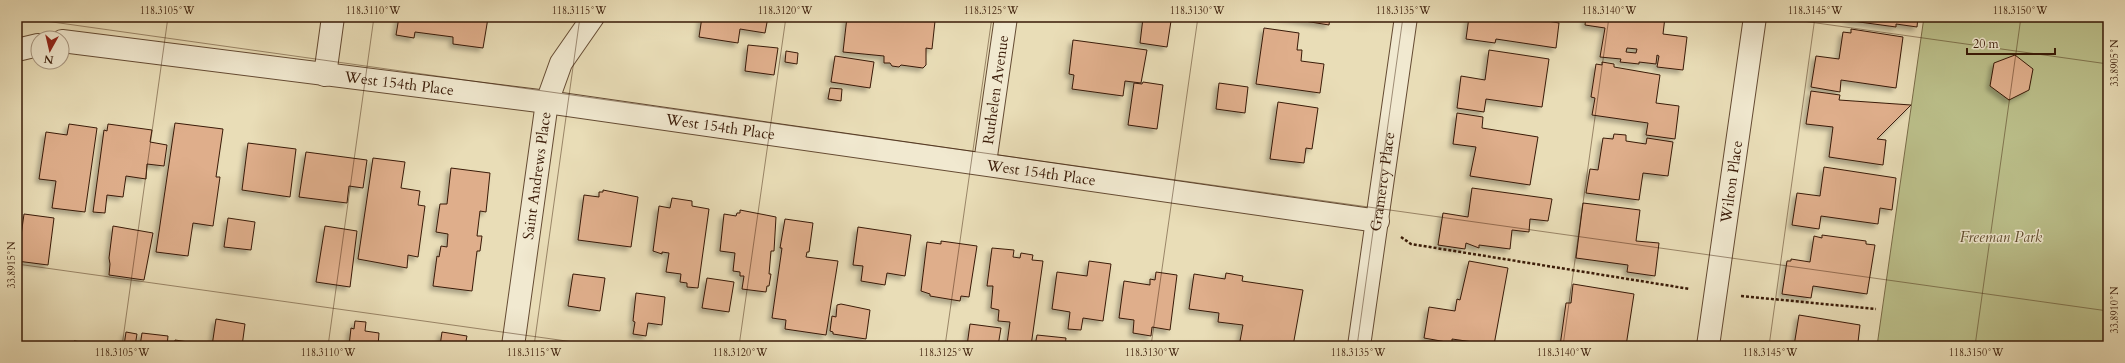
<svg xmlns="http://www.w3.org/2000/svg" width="2125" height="363" font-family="Cardo,serif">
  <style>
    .green { fill: #bbbf8a; stroke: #7a6c48 }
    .building { fill: #dfae8b; stroke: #391a07; fill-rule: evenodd; filter: url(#shadow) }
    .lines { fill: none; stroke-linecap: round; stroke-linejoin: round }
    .minor-casing { stroke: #654b33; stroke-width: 24 }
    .path { stroke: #391a07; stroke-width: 2.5; stroke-dasharray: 3 2; stroke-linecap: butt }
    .minor { stroke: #f1e9d0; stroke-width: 22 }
    .ticks { fill: none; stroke: #391a07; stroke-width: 1; stroke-opacity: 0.45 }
    .labels { text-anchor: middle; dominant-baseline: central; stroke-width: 3; stroke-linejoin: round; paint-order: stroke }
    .street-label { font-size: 15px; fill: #391a07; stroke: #f1e9d0 }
    .park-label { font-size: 15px; font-style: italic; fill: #604c2e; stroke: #f1e9d0 }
    .neatline { fill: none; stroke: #391a07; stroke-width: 1.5 }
    .ticks-label { font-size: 10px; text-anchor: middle; fill: #391a07 }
  </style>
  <defs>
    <filter id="shadow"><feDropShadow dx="-3.5" dy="3.5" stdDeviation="2" flood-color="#0004"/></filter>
  </defs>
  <rect width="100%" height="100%" fill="#e9ddb7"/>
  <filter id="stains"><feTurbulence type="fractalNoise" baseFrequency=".005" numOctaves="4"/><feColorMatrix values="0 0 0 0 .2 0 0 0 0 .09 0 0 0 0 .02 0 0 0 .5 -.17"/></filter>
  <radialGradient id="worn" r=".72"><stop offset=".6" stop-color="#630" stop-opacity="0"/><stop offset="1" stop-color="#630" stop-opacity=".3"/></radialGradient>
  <path class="green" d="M1924,17H2108V346H1877Z"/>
  <path class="building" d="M399,17L488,18L483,48L453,44V37L415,32L414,38L396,35Z
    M699,17H768L765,33L740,29L738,43L699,37L702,17Z
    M847,17H906L935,21L932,49L926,48V65L923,68L901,65L899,67L892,66L890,63H884V56L843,52Z
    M1280,17H1330L1329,25Z
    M1469,17H1542V20L1559,23L1556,48L1496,39L1495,43L1466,39Z
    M1586,17H1665L1663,34L1687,37L1683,70L1657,67L1659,56L1657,55L1656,64L1639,62V64L1620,62L1621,59L1600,57L1605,28L1585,25ZM1627,48L1637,49L1636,53L1626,52Z
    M1844,17H1918L1917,27L1896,24V27L1852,21Z
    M1143,18L1171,21L1167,47L1140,43Z
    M1264,28L1299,33L1297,50H1302L1301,61L1324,64L1320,93L1256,84Z
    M1851,29L1903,37L1896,88L1841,80L1840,92L1811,87L1816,56L1839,59L1843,32L1851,33Z
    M1073,40L1147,50L1141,83L1125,81L1123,96L1072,89L1074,75L1069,74Z
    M748,45L778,48L774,75L745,71Z
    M1489,50L1549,59L1542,107L1486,99L1484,112L1457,108L1461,76L1485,80Z
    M786,51L798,53L797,64L785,62Z
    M2015,55L2033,69L2029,90L2009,100L1990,86L1994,63Z
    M835,56L874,62L870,88L831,82Z
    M1602,62L1614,64V67L1660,75L1656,103L1679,106L1675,139L1646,135L1648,123L1592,115L1595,98L1591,97L1596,64L1602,65Z
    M1143,82L1163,85L1157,129L1128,125L1134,83L1142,84Z
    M1219,83L1248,87L1245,113L1216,109Z
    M830,88L842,89L841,101L828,99Z
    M1811,91L1840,95L1839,100L1911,105L1877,139L1886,140L1883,165L1829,157L1833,127L1806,124Z
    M1278,102L1318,108L1312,149L1306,148L1304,163L1270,159Z
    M1457,113L1483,117L1482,128L1538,137L1530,185L1470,176L1476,147L1453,144Z
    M175,123L223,129L216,177H220L213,226L193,223L188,256L156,252Z
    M69,124L97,128L85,212L52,208L56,181L39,179L46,132L67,135Z
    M108,124L152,130L150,142L167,145L164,166L147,164L146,179L126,176L123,197L107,195L105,213L93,212L104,130L107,131Z
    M1614,134L1626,135V141L1646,144L1647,138L1673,142L1668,176L1643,173L1639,200L1586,193L1590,169L1598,170L1603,138L1613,139Z
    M248,143L296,149L290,197L242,190Z
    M306,152L367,160L363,188L349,186L347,203L299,197Z
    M373,158L405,162L401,188L420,191L418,205L425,206L418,257L408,255L407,268L358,259Z
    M1824,167L1896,178L1892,210L1880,208L1878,224L1821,216L1819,229L1792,225L1797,193L1820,196Z
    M451,168L490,173L486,212L480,211L477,236H482L480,251H477L472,291L433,286L437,256L439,257L441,246L447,247L448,234L436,232L440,204H447Z
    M1472,188L1552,199L1548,221L1530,219L1529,232L1512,230L1510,249L1479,245V248L1466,243L1465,249L1438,245L1443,213L1468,217Z
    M603,190L638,197L631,247L578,240L584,195L599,197V192H603Z
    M672,198L692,201V206L709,209L698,288L687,287V283L680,282L681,274L666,272L669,253L662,252V254L653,251L659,206L670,208Z
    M1583,203L1640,210L1636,241L1659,243L1655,276L1627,272L1628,265L1576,258Z
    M740,210L776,217L774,251H771L769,274H771L769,286H767L766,292L742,289L744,276H740V272L733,271L735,253L720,251L724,214L736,216L737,213H740Z
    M24,214L54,218L48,265L17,261V243H20Z
    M228,218L255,222L251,250L224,247Z
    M785,219L813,223L809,252H807L806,257L838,261L826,335L785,329L786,320L772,318L782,248H780Z
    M113,226L153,233L144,280L109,275L110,264L109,258Z
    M325,226L357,231L350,287L316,282Z
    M858,227L911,235L905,276L887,273L885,285L861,281L863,266L853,265Z
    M1822,235L1866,241V244L1875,245L1867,294L1813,286L1811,298L1782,294L1787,261H1791V259L1810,262L1814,236L1822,238Z
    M941,241L977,246L969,297L961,296L960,301L930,296V294L921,291L927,242L941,244Z
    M992,248L1014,250L1013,257L1020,258L1021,253L1033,255L1032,260L1043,261L1031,346L1007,344L1010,322L998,321L999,310L991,308L993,286H987Z
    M1089,261L1111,264L1103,321L1083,318L1081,330L1068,329L1070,312L1052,309L1057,272L1087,276Z
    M1469,261L1508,268L1494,345L1452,339V343L1424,338L1429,307L1455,311L1457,299L1460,300Z
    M1156,272L1177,275L1170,330L1152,327L1151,336L1133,333L1134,320L1119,318L1124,281L1150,285V279L1155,280Z
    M1226,273L1243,276L1242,281L1303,290L1293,346H1271L1240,341L1243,325L1218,322L1219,313L1189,309L1194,274L1225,279Z
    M573,274L605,278L600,311L568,306Z
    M707,278L734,282L729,312L702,308Z
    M1573,284L1634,294L1626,346H1560L1566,303H1571Z
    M636,293L665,297L662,325L648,323L646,336L633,334L635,322L633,321Z
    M841,304L870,310L866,339L833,334V332L830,331L832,316L836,317L837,305Z
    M1799,315L1860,325L1858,342L1867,344V346H1794Z
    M216,319L245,324L242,346H212Z
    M355,321L366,322L365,331L379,333L378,346H349L351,328L354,329Z
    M970,324L1001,328L998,346H967Z
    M126,332L137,334L135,346H124Z
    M442,332L467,336L465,346H440Z
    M142,333L168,336L167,346H140Z
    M1037,335L1066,338L1065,346H1035Z
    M175,340L202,344L201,346H174Z
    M74,341L99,344V346H73Z
    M900,342L927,346H899Z
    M1425,342L1454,346H1424Z
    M17,343L31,345L30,346H17Z
    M1103,344L1120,346H1102Z"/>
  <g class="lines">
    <g class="minor-casing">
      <g id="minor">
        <path id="s1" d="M62,41L547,102L1378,221"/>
        <path d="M17,50L38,45"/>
        <path d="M325,75L333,17"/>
        <path id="s2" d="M985,163L1006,17"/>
        <path id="s3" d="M513,346L547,102L561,63L593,17"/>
        <path id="s4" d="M1359,346L1406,17"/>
        <path id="s5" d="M1708,346L1755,17"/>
      </g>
    </g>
    <path class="path" d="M1401,237L1411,244L1690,289
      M1741,296L1876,309"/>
    <use href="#minor" class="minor"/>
  </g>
  <path class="ticks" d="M17,17L2108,311M1774,17L2108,64M17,264L602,346M122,346L168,17M328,346L374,17M534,346L580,17M739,346L786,17M945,346L992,17M1151,346L1198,17M1357,346L1403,17M1563,346L1609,17M1769,346L1815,17M1975,346L2021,17"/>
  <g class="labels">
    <g class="street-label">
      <text stroke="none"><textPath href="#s1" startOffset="340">West 154th Place</textPath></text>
      <text stroke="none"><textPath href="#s2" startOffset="74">Ruthelen Avenue</textPath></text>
      <text stroke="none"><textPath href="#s1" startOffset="664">West 154th Place</textPath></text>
      <text stroke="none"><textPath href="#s1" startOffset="988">West 154th Place</textPath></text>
      <text stroke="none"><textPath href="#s3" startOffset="172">Saint Andrews Place</textPath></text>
      <text stroke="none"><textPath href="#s4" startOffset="166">Gramercy Place</textPath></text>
      <text stroke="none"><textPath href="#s5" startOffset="166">Wilton Place</textPath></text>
    </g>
    <g class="park-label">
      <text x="2001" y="237">Freeman Park</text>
    </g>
  </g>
  <rect width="2125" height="363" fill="none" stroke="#e9ddb7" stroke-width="44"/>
  <g transform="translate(50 50) rotate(188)"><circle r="19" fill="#f1e9d0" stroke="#a79680"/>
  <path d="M0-3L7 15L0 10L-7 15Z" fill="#8f2418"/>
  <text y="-6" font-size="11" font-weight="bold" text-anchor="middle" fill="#391a07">N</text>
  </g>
  <path d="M1967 48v6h88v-6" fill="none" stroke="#391a07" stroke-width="2"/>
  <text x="1973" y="48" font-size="12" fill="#391a07" stroke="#f1e9d0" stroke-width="3" paint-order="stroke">20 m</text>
  <rect x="22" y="22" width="2081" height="319" class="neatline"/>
  <g class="ticks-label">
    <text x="167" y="14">118.3105°W</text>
    <text x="373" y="14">118.3110°W</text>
    <text x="579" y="14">118.3115°W</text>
    <text x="785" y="14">118.3120°W</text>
    <text x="991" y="14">118.3125°W</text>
    <text x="1197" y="14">118.3130°W</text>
    <text x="1403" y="14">118.3135°W</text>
    <text x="1609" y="14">118.3140°W</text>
    <text x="1815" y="14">118.3145°W</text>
    <text x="2020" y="14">118.3150°W</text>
    <text transform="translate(2114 63) rotate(-90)" y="4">33.8905°N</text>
    <text transform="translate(11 265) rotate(-90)" y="4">33.8915°N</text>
    <text transform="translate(2114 310) rotate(-90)" y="4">33.8910°N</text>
    <text x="122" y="356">118.3105°W</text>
    <text x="328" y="356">118.3110°W</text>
    <text x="534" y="356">118.3115°W</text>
    <text x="740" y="356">118.3120°W</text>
    <text x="946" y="356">118.3125°W</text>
    <text x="1152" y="356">118.3130°W</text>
    <text x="1358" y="356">118.3135°W</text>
    <text x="1564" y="356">118.3140°W</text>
    <text x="1770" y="356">118.3145°W</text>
    <text x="1976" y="356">118.3150°W</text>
  </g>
  <rect width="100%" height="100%" filter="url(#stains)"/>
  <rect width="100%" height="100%" fill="url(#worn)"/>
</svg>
